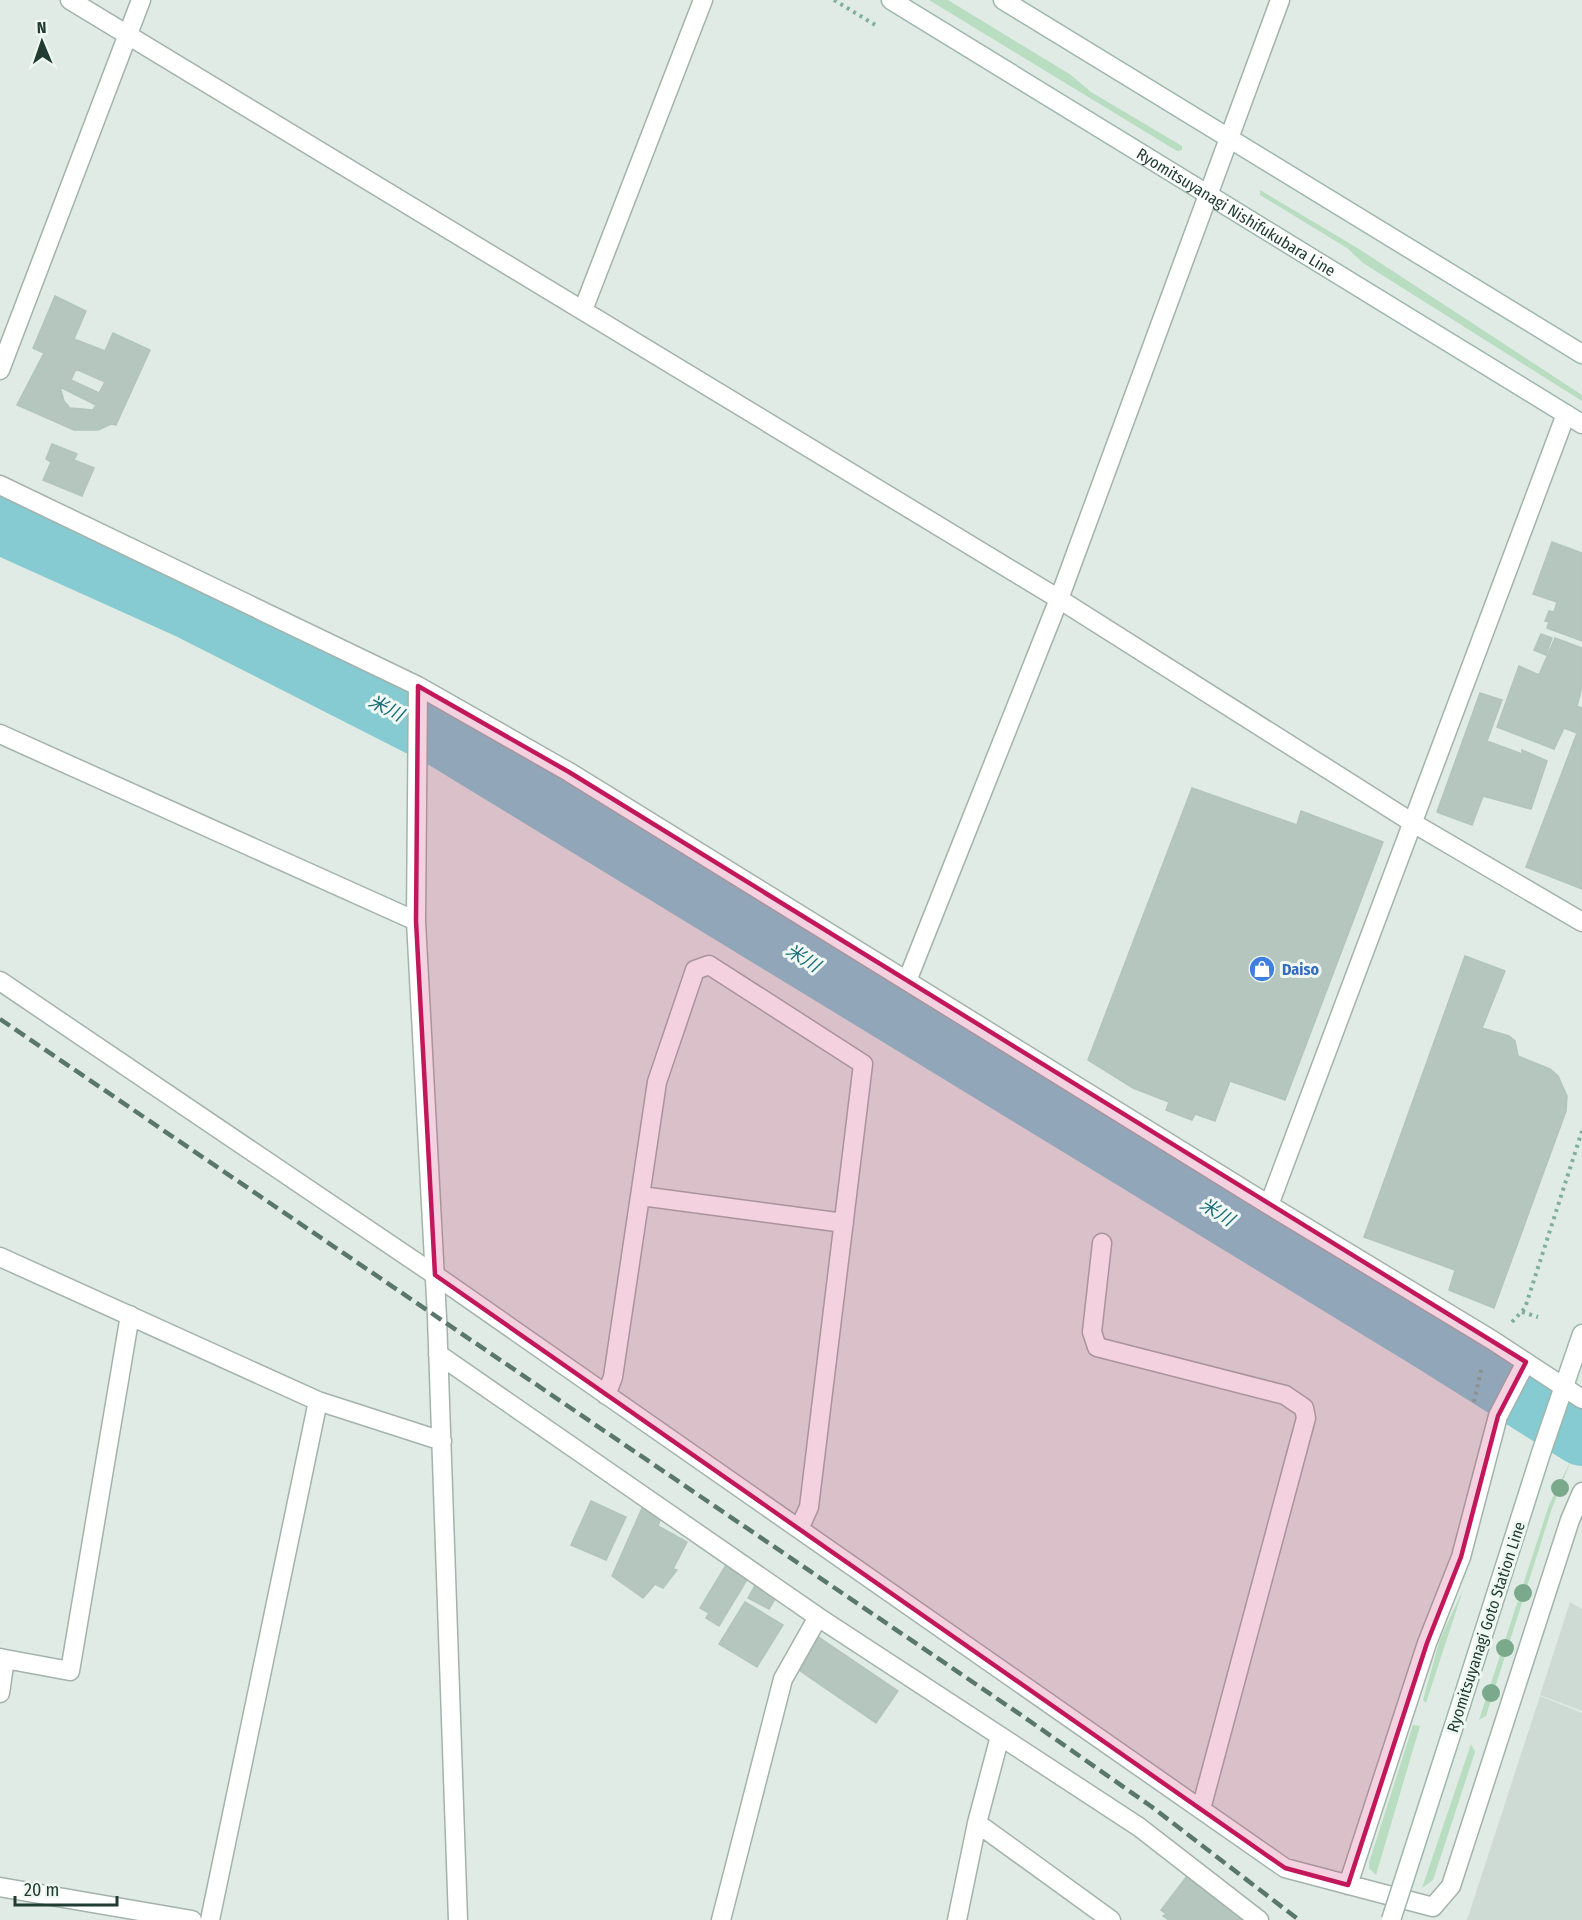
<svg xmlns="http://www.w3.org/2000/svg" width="1582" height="1920" font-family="'Fira Sans Condensed','Noto Sans JP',sans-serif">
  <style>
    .built { fill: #cedbd4 }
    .green { fill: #b8ddc0 }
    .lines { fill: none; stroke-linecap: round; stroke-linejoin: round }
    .river { stroke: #86cad2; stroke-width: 62 }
    .building { fill: #b5c6be; stroke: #b2c5bc; stroke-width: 1.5; fill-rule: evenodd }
    .minor-casing { stroke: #a3b3ac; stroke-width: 21 }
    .secondary-casing { stroke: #9eb7ad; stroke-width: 21 }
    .path { stroke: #7fb09e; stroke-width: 4; stroke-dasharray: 3 4.5; stroke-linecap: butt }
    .minor { stroke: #fff; stroke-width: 18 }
    .secondary { stroke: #fff; stroke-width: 18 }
    .rail { stroke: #5a776e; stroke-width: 4.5; stroke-dasharray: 12 6; stroke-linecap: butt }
    .secondary-bridge-casing { stroke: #9eb7ad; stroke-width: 21; stroke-linecap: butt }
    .secondary-bridge { stroke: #fff; stroke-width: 18 }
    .tree { fill: #7ba98c }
    .marked { fill: #c2185b; fill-opacity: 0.2; stroke: #c2185b; stroke-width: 4.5; stroke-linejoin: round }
    .labels { text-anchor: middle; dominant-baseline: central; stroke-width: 6; stroke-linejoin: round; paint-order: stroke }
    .street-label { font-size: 16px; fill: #203c33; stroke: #f0f8f4 }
    .shop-label { font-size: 16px; font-weight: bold; fill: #366cbe; stroke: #f0f8f4; text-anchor: start }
    .water-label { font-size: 18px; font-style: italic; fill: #196d79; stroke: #f0f8f4 }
  </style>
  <rect width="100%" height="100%" fill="#e0ebe5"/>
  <path class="built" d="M1570,1602L1582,1609V1711L1540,1695Z
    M1540,1696L1582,1713V1920H1467Z"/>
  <path class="green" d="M929,0H948L1071,75L1091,92L1182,146V150L1177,151Z
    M1260,190L1359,249L1582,395V401L1363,263L1347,248L1260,195Z
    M1572,1458L1552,1508L1486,1716L1479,1720L1549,1505Z
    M1463,1590L1426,1703L1423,1700L1440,1639Z
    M1413,1725L1420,1726L1376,1875L1369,1868V1863Z
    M1471,1744L1475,1752L1433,1880L1422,1888Z"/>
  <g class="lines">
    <path class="river" d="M0,523L191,609L441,736L1434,1342L1582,1435"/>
  </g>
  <path class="building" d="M55,296L86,311L74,339L105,351L113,333L150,350L116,425L111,424L98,430H74L17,405L44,353L33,348ZM76,369L105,382L99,393L71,380ZM60,387L96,405L93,410L70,408L64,401Z
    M52,444L77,454L74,460L94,468L82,496L43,480L51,462L46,459Z
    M1552,542L1582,553V641L1547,628L1549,622L1545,621L1549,611L1554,612L1557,602L1533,594Z
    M1541,634L1552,638L1546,655L1534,650Z
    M1555,638L1582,648V687L1577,706L1582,708V718L1577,733L1564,728L1554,749L1497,727L1519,666L1539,675Z
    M1480,693L1502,700L1487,741L1522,754V750L1547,761L1531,809L1483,796L1472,825L1437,812Z
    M1582,720V889L1526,867Z
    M1192,788L1297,825L1301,811L1383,842L1285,1100L1230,1081L1215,1121L1195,1114L1192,1120L1166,1110L1169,1102L1133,1088L1088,1060Z
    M1465,956L1505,971L1482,1028L1509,1036L1515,1041L1518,1056L1550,1069L1558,1076L1567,1096L1566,1111L1494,1308L1449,1290L1455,1270L1364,1237Z
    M591,1501L626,1517L606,1560L571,1545Z
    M643,1506L661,1517L658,1526L687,1542L673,1569L677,1570L663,1588L655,1584L643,1598L612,1576Z
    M726,1565L748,1578L719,1626L706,1618L709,1613L700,1608Z
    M757,1582L778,1594L769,1609L748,1598Z
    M745,1602L783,1625L757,1667L719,1644Z
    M817,1636L898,1691L876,1723L796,1668Z
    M1187,1876L1243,1919L1242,1920H1169L1163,1916L1166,1914L1161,1910Z"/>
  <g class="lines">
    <g class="minor-casing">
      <path id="minor" d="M70,0L1059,599L1413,823L1582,922
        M583,310L703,0
        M0,370L141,0
        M0,485L418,686L569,772L1269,1205L1492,1340L1582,1399
        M418,686L416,921L437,1317L458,1920
        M0,734L416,921
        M0,981L435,1275L1285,1868L1433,1907L1451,1886L1570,1520L1582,1492
        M907,981L1059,599L1280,0
        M641,1196L844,1223
        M1269,1205L1566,414
        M1102,1243L1092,1332L1097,1347L1285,1395L1304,1408L1306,1418L1201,1809
        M0,1257L318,1401L442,1441
        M438,1354L818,1617L1000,1736L977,1823L1111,1920
        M606,1395L613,1377L657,1082L695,970L709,965L863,1064L809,1507L799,1529
        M0,1658L5,1659L0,1693
        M5,1659L70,1671L130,1315
        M1000,1736L1139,1827L1259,1920
        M1348,1885L1427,1643L1461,1557L1498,1416L1526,1362
        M0,1887L192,1920
        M210,1920L318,1401
        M721,1920L783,1679L818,1617
        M957,1920L977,1823"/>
    </g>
    <g class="secondary-casing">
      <g id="secondary">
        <path id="s1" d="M891,0L1582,424"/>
        <path d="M1003,0L1582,354"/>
        <path d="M1461,1704L1541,1453L1582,1334"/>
      </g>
    </g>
    <path class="path" d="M834,0L877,26
      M1522,1312L1538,1317
      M1512,1322L1525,1308L1582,1131
      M1474,1402L1482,1366"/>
    <use href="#minor" class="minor"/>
    <use href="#secondary" class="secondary"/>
    <path class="rail" d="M0,1019L1024,1717L1152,1807L1299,1920"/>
    <g class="secondary-bridge-casing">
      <path id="secondary-bridge" d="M1391,1920L1461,1704"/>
    </g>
    <use href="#secondary-bridge" class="secondary-bridge"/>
  </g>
  <g class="tree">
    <circle cx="1560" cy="1488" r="9"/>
    <circle cx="1523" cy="1593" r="9"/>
    <circle cx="1505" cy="1648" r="9"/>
    <circle cx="1491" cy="1693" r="9"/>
  </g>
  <path class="marked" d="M418,686L569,772L1526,1362L1498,1416L1461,1557L1427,1643L1348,1885L1285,1868L435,1275L416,921Z"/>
  <defs>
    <g id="shop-disc" transform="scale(1.35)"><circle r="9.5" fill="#3f7fe0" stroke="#f0f8f4"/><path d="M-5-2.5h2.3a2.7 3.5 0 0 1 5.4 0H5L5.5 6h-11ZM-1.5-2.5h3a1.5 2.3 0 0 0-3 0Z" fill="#fff"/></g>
  </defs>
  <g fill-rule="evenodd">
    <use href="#shop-disc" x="1262" y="969"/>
  </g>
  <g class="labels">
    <g class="street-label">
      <text stroke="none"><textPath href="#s1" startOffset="405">Ryomitsuyanagi Nishifukubara Line</textPath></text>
      <text transform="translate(1486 1627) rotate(-72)">Ryomitsuyanagi Goto Station Line</text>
    </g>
    <g class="shop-label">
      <text x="1282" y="969">Daiso</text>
    </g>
    <g class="water-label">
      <text transform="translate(386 708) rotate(27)">米川</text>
      <text transform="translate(803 958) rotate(32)">米川</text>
      <text transform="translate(1217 1212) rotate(32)">米川</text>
    </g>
  </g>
  <g transform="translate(42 42) rotate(358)" stroke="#f0f8f4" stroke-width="4.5" paint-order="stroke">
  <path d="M0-4.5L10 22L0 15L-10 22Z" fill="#203c33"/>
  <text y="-9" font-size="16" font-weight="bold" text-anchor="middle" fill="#203c33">N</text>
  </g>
  <path d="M15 1896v9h102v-9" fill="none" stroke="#203c33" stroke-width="3"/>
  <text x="24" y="1896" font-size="18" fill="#203c33" stroke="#f0f8f4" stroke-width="4.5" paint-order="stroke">20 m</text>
</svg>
